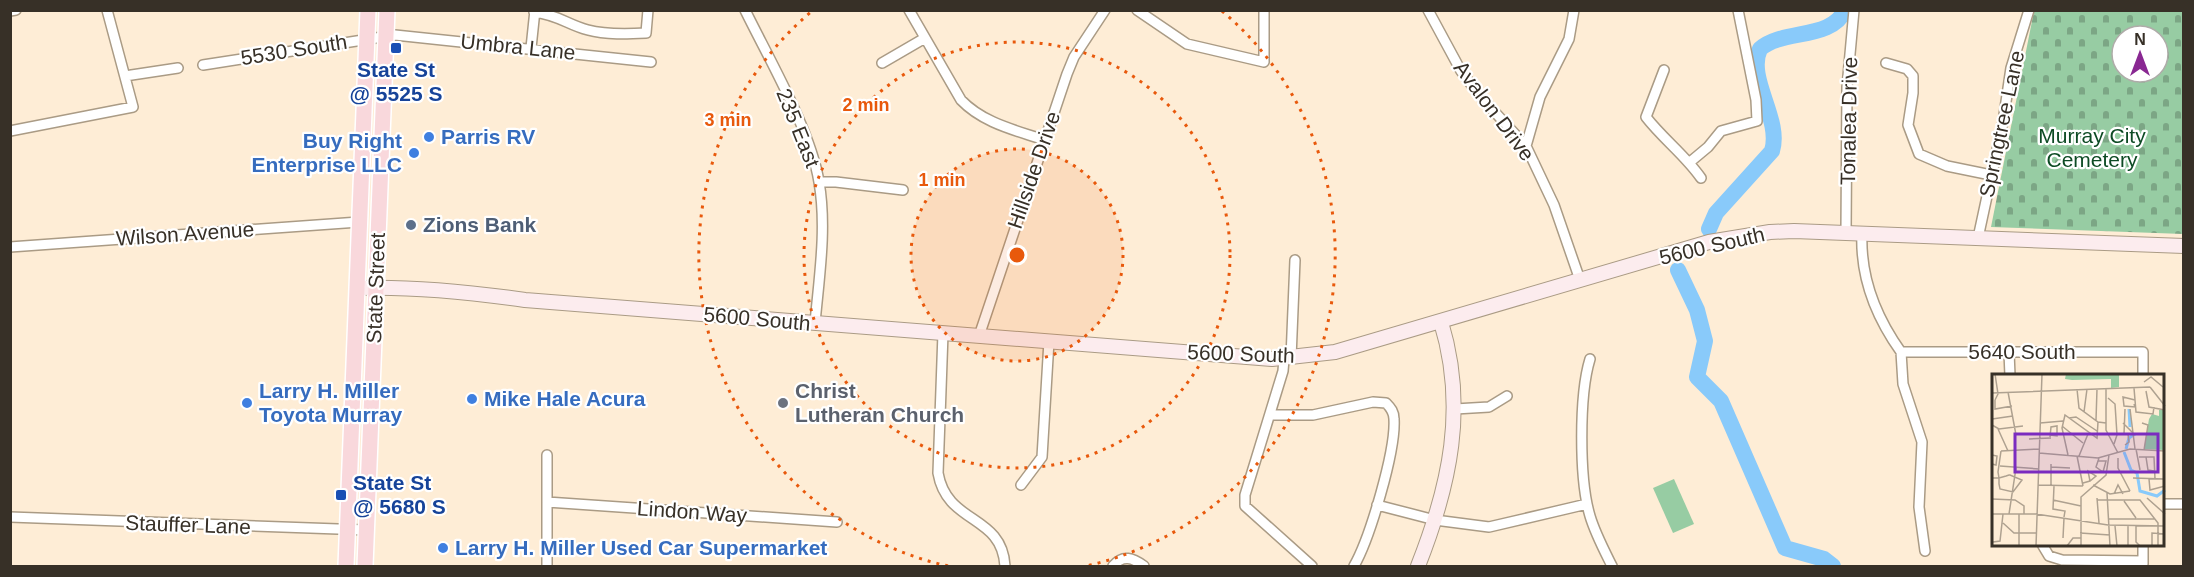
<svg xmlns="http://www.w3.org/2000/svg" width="2194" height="577" font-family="Helvetica,sans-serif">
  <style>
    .cemetery { fill: url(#cemetery-stones); fill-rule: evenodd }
    .pitch { fill: #97cca3 }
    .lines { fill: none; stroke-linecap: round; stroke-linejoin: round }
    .river { stroke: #89cafa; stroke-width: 16 }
    .street-casing { stroke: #aa9b85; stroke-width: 12 }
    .secondary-casing { stroke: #aa9b85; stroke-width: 16 }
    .primary-casing { stroke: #fff; stroke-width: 18 }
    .street { stroke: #fff; stroke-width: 9 }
    .secondary { stroke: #fcecee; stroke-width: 14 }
    .primary { stroke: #f9d8dc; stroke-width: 15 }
    .ring { fill: none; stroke: #e8590c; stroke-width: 3; stroke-dasharray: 3 6 }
    .transit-dot { fill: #1a4fb4; stroke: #fff; stroke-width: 2 }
    .shop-dot { fill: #3f7fe0; stroke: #fff; stroke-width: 2 }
    .service-dot { fill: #5c6f8a; stroke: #fff; stroke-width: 2 }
    .worship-dot { fill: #6b7280; stroke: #fff; stroke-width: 2 }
    .labels { text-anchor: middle; stroke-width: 4.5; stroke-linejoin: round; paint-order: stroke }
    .street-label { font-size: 21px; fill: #373027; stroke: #fff }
    .transit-label { font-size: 21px; font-weight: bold; fill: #164399; stroke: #fff }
    .park-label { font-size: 21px; fill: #0d4b24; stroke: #fff }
    .shop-label { font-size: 21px; font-weight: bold; fill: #366cbe; stroke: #fff; text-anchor: start }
    .service-label { font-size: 21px; font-weight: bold; fill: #4e5e75; stroke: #fff; text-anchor: start }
    .worship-label { font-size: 21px; font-weight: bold; fill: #5b616d; stroke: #fff; text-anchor: start }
    .inset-river { fill: none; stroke: #89cafa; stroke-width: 3 }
    .inset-road { fill: none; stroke: #aea190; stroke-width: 1.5 }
    .view { fill: #7b2cbf; fill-opacity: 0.15; stroke: #7b2cbf; stroke-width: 3 }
    .inset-edge { fill: none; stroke: #373027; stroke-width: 3 }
    .centre { fill: #e8590c; stroke: #fff; stroke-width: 3 }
    .ring-label { font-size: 18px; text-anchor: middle; font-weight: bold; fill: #e8590c; stroke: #fff; stroke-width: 4.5; stroke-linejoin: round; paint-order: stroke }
  </style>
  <defs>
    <pattern id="cemetery-stones" width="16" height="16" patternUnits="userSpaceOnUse" patternTransform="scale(1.5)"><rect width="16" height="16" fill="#97cca3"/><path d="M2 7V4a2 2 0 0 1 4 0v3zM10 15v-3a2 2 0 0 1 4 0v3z" fill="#7ca685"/></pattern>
  </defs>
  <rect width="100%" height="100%" fill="#feedd6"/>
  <path class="cemetery" d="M2034 11H2183V234L1991 227ZM2122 36H2158V72H2122Z"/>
  <path class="pitch" d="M1674 479 1694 524 1673 533 1653 488Z"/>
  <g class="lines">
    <path class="river" d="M1709 229 1716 213 1772 151C1782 119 1746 78 1760 49 1782 29 1832 40 1845 10
      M1678 270 1697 310 1705 341 1697 377 1721 401 1785 548 1824 559 1833 566"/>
    <g class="street-casing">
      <path id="street" d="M745 10C769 59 811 131 819 182 827 228 819 278 815 323
        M909 10 961 100C983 123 1015 130 1044 140
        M1137 10 1187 44 1264 62V10
        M1428 10 1461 71 1479 95 1526 146 1554 205 1580 280
        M10 11 16 10
        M534 12C559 15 568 25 588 30 606 35 628 34 646 33L648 10
        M531 48 535 10
        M882 63 925 38
        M1886 63 1907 69 1913 76V93L1908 125 1919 154 1947 166 1991 175
        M203 65 395 35 651 62
        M1664 70 1646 117C1663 139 1685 155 1701 178
        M125 76 178 68
        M10 131 133 107 107 10
        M1526 146 1540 97 1569 39 1574 10
        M1690 162 1708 147 1721 131 1757 121 1756 100 1738 10
        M819 182H836L903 190
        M1846 232 1847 87 1854 10
        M1862 233C1860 277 1876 317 1901 352
        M1978 238 2003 122 2011 68 2029 10
        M10 247 359 222
        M943 333 938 473C947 525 1002 514 1005 566
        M979 336 1067 74 1074 57 1105 10
        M1901 352H2143V376
        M1901 352 1903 384 1922 442 1919 507 1925 551
        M2009 352 2010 376
        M1291 358 1295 260
        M1284 359 1283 371 1245 495V506L1312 566
        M1590 359C1579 395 1579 479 1590 516 1595 533 1604 550 1612 566
        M1455 409 1489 407 1507 396
        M1271 415H1313L1373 402 1386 403C1391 408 1394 412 1394 419 1396 450 1370 538 1354 566
        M547 455V566
        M1021 485 1042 457 1049 341
        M547 502 837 522
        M2162 504H2184
        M1377 505 1435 520 1489 527 1587 504
        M10 517 366 530
        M2043 546 2049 556 2062 560 2143 561
        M2143 546V564
        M1113 566C1123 554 1133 558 1144 566"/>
    </g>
    <g class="secondary-casing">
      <path id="secondary" d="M357 288C413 286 469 292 525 300L1272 359 1335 352 1709 242 1770 232 1794 231 2184 246
        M1418 566C1450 485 1467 407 1441 322"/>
    </g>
    <g class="primary-casing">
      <path id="primary" d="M346 566 368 10
        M365 566 387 10"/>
    </g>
    <use href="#street" class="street"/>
    <use href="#secondary" class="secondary"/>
    <use href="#primary" class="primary"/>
  </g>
  <circle cx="1017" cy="255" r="106" fill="#e8590c" fill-opacity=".12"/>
  <g class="ring">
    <circle cx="1017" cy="255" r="106"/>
    <circle cx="1017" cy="255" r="213"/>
    <path d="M948 566A319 319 0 0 1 812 11M1222 11A319 319 0 0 1 1086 566"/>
  </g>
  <g class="transit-dot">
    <rect x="390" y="42" width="12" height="12" rx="3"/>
    <rect x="335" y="489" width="12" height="12" rx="3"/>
  </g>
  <g class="shop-dot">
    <circle cx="429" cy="137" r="6"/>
    <circle cx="414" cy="153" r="6"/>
    <circle cx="472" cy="399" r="6"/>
    <circle cx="247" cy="403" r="6"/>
    <circle cx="443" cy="548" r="6"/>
  </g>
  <circle class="service-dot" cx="411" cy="225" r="6"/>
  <circle class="worship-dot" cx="783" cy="403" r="6"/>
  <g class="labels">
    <g class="street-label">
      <text transform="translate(518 47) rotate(6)" y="7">Umbra Lane</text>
      <text transform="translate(294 50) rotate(-9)" y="7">5530 South</text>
      <text transform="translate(1494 111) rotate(53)" y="7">Avalon Drive</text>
      <text transform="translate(1849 121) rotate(-89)" y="7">Tonalea Drive</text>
      <text transform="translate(2002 124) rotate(-78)" y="7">Springtree Lane</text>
      <text transform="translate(798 128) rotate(68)" y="7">235 East</text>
      <text transform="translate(1034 170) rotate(-71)" y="7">Hillside Drive</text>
      <text transform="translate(185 234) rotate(-4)" y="7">Wilson Avenue</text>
      <text transform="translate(1712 246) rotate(-13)" y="7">5600 South</text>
      <text transform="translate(376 288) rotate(-88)" y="7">State Street</text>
      <text transform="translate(757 319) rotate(5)" y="7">5600 South</text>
      <text x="2022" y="359">5640 South</text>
      <text transform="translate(1241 354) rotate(2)" y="7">5600 South</text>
      <text transform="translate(692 512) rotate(4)" y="7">Lindon Way</text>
      <text transform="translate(188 525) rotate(2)" y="7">Stauffer Lane</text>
    </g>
    <g class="transit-label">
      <text x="396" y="77">State St<tspan x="396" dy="24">@ 5525 S</tspan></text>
      <text x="353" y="490" text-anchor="start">State St<tspan x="353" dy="24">@ 5680 S</tspan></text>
    </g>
    <g class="park-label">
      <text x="2092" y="143">Murray City<tspan x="2092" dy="24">Cemetery</tspan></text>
    </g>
    <g class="shop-label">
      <text x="441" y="144">Parris RV</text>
      <text x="402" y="148" text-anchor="end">Buy Right<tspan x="402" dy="24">Enterprise LLC</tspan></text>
      <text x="259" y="398">Larry H. Miller<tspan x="259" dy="24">Toyota Murray</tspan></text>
      <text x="484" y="406">Mike Hale Acura</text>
      <text x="455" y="555">Larry H. Miller Used Car Supermarket</text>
    </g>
    <g class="service-label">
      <text x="423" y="232">Zions Bank</text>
    </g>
    <g class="worship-label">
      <text x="795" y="398">Christ<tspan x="795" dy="24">Lutheran Church</tspan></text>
    </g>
  </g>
  <g transform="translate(1992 374)">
    <rect width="172" height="172" fill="#feedd6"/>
    <path d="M167 36H172V76L152 75 157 45 160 40 167 42Z" fill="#97cca3"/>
    <path d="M74 0H127V13L119 14V5L80 6 73 5Z" fill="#97cca3"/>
    <path class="inset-river" d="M137 35 138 53M134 75 137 64 143 60M132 78 139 96 145 99 148 117 165 122 173 116"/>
    <path class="inset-road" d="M152 8 159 3 171 13M158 13 173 32M142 14 144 38 161 40 162 33M85 15 87 34 106 48 114 49M114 15V56L126 79M154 17 157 33 173 36M16 18 24 61M0 19 158 13M116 24 123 30 125 61 122 70M3 26 6 20 3 0M3 26V35L20 32M142 30 143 33 132 32 131 23 143 26M138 35 143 75M92 38 95 15M77 44 84 43 105 57M0 45 21 42M104 46 105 15M48 49 71 47M131 49 141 59 136 60 137 68 133 71M150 49 156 51 152 76M0 51 7 55 31 52M70 52 91 69M6 55 16 77M132 60 133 35M58 63 59 53 65 52V62L58 61M37 65 59 64M144 75 148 96M9 77 47 75M47 79 106 84 138 75 173 77M0 81 5 82 4 91 0 90M76 81 70 54 73 41 105 64 106 48M85 82 91 112M87 82 96 60M147 83H162L163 105M154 83 156 96 162 97M126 84V94L138 117M106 87H114L111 98 104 93 107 84M59 90V111M8 92 47 95M59 93 78 94M0 104H7L14 102 17 101H18L30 106 21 118 8 115 7 110V104L6 98 9 77M141 104 173 105M157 105 158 116 173 112M91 109 98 107 104 102 96 97 98 107M46 111 91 112M101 111 118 120 138 117M62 112 61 135 73 137 72 143M115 119 118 172M122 120 126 111 131 120M105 124 107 149M155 124 173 140M0 125 23 126 32 132V140M61 126 89 132M105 126H148L166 149V172M132 127 144 144M0 140H44M17 140 24 94M27 140V172M44 140 116 151 173 152M117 145H163M11 149 22 159H45M123 152 125 172M144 152V168L148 172M88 159 118 161M71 164 72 144M1 168 8 167 11 140M44 172 50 0M75 172 81 164H89M89 172V123L114 101 117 81M136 172V152M160 172V159L173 160"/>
    <path class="view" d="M23 60H166V98H23Z"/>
    <rect width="172" height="172" class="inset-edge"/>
  </g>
  <circle cx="1017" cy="255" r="9" class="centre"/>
  <g class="ring-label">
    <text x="866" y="111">2 min</text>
    <text x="728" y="126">3 min</text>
    <text x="942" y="186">1 min</text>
  </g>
  <rect width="2194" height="577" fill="none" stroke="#373027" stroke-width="24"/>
  <g transform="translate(2140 54)"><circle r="28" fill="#ffffff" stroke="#afaca9" stroke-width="1.5"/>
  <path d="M0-4.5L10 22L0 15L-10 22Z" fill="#892892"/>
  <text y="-9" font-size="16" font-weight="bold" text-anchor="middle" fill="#373027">N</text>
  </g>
</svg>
